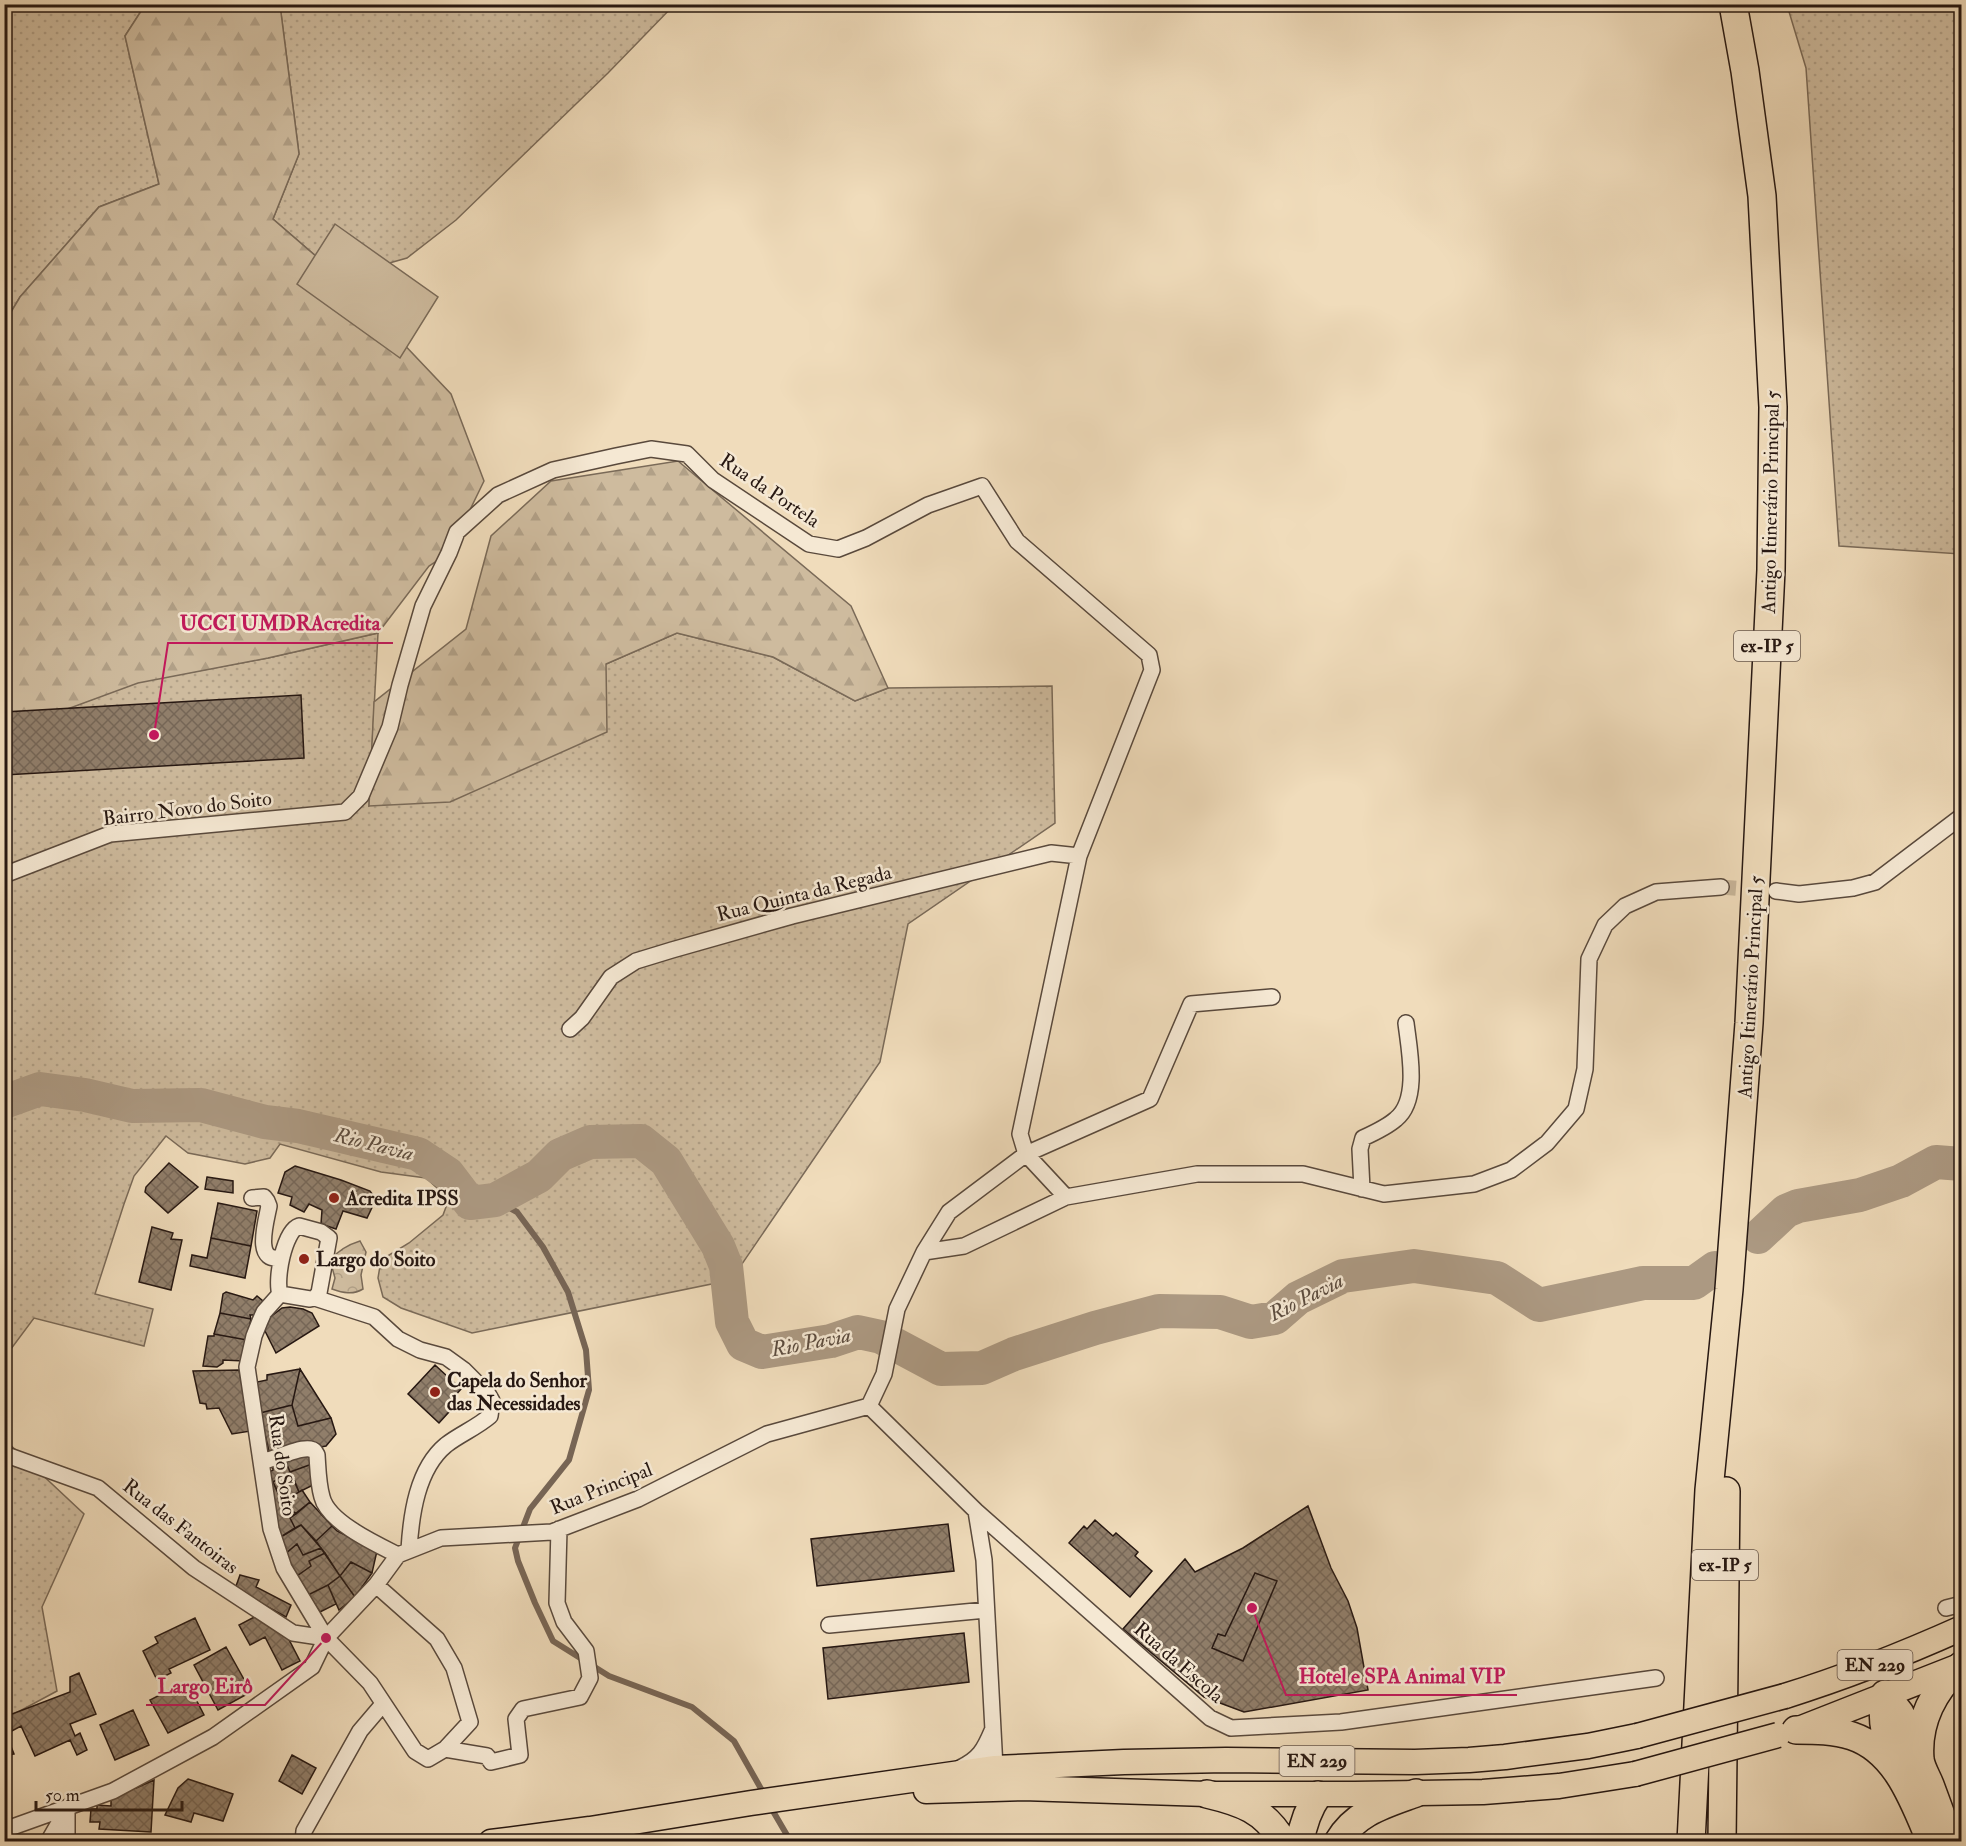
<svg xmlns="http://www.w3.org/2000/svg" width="1966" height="1846" font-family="'IM FELL Double Pica',serif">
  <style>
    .grass { fill: url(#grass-dots); stroke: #7a6a58; stroke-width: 1.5 }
    .forest { fill: url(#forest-firs); stroke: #7a6a58; stroke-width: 1.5 }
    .park { fill: url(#park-crowns); stroke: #7a6a58; stroke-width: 1.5 }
    .garden { fill: #cebb9e; stroke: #7a6a58; stroke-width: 1.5 }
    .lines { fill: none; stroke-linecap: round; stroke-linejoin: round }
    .stream { stroke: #776555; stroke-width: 6 }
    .river { stroke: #ac9982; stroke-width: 34 }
    .building { fill: url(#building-cross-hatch); stroke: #271812; stroke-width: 1.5 }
    .street-tunnel { stroke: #c8b599; stroke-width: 15; stroke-dasharray: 15 8; stroke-linecap: butt }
    .street-casing { stroke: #59493c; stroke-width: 18 }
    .primary-casing { stroke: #271812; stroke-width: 27 }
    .highway-casing { stroke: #271812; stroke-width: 30 }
    .street { stroke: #f5e8d3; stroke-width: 15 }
    .primary { stroke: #f0dcbb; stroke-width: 24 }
    .highway { stroke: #f0dcbb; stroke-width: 27 }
    .primary-bridge-casing { stroke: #271812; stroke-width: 27; stroke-linecap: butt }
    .primary-bridge { stroke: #f0dcbb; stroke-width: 24 }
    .poi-dot { fill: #8f2418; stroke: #f5e8d3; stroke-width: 2 }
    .labels { text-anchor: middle; stroke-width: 5; stroke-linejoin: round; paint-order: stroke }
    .shield { fill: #f5e8d3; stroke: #65564c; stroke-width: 1.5 }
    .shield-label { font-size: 18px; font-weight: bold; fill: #271812 }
    .street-label { font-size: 20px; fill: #271812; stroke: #f5e8d3 }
    .poi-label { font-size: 20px; font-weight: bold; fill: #271812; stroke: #f5e8d3; text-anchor: start }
    .water-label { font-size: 21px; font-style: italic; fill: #5c4c3f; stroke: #f5e8d3 }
    .leader { fill: none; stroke: #c2185b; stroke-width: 2 }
    .callout-dot { fill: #c2185b; stroke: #f5e8d3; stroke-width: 2 }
    .callout-label { font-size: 21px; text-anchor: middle; font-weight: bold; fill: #c2185b; stroke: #f5e8d3; stroke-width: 5; stroke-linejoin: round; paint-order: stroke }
  </style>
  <defs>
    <pattern id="grass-dots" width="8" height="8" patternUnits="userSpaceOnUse" patternTransform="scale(1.5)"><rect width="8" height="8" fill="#cebb9e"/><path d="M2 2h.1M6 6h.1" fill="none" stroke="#b1a087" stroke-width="1.8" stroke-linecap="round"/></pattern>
    <pattern id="forest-firs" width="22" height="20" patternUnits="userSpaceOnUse" patternTransform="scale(1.5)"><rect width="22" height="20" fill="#cebb9e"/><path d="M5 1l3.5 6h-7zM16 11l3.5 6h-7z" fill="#b1a087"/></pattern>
    <pattern id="park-crowns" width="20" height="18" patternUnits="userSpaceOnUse" patternTransform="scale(1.5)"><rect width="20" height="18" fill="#cebb9e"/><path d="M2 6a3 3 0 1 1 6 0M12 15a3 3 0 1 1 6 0" fill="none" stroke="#b1a087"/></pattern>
    <pattern id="building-cross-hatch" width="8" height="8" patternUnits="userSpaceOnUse" patternTransform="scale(1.5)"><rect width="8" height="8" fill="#907e6a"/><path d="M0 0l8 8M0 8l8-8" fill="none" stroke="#766656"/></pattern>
  </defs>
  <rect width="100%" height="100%" fill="#f0dcbb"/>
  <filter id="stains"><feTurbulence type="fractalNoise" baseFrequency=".00333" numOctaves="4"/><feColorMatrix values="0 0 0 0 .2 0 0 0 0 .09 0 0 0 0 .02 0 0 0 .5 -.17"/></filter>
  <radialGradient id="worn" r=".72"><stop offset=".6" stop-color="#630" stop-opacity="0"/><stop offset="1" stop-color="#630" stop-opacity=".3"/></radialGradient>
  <path class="grass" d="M5 5H145L125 36 159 184 99 207 20 297 5 322Z
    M280 5H674L608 73 456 220 407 258 340 277 273 219 299 154Z
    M1787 5H1961V554L1839 546 1806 68Z
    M378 633 369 806 606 664 677 633 773 657 855 701 888 688 1052 686 1055 823 908 924 880 1062 731 1280 472 1333 401 1308 383 1297 378 1278 381 1260 409 1243 443 1215 449 1199 426 1178 381 1172 280 1144 270 1158 245 1164 188 1153 166 1136 134 1176 124 1204 95 1294 153 1309 144 1346 34 1318 5 1357V732L138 682 268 658Z
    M4 1439 84 1514 42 1607 57 1691 5 1719Z"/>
  <path class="forest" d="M145 5H280L299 154 273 219 340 277 451 394 484 481 449 553 429 566 378 633 268 658 138 683 5 732V322L20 297 99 207 159 184 125 36Z
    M678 461 851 606 888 688 855 701 773 657 677 633 606 664 607 732 450 802 369 806 374 702 466 629 491 536 551 481Z"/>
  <path class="park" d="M360 1241 366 1252 361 1275 363 1289C353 1295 343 1293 332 1289L335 1278 330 1260C339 1250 347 1245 360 1241Z"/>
  <path class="garden" d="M335 224 438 297 400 358 297 284Z"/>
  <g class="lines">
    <path class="stream" d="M495 1200 517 1212 543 1247 568 1292 586 1350 589 1390 569 1460 530 1509 515 1548 518 1561 535 1603 553 1641 609 1676 692 1707 734 1741 764 1794
      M770 1806 791 1842"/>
    <path class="river" d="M4 1102 40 1089 85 1095 132 1106 201 1105 265 1122 298 1126 418 1154 448 1174 470 1203 495 1200 539 1176 560 1155 590 1142 641 1141 666 1161 718 1246 726 1266 732 1322 743 1344 762 1352 831 1341 858 1332 881 1337 941 1369 982 1368 1014 1354 1095 1328 1159 1311 1220 1312 1251 1322 1275 1318 1298 1298 1343 1276 1414 1266 1497 1278 1539 1305 1643 1283H1694L1715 1268
      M1758 1237 1786 1211 1798 1206 1860 1195 1901 1181 1936 1162 1962 1164"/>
  </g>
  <path class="building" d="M301 695 304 758 4 775V712Z
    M169 1163 198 1187 168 1213 145 1192 146 1187Z
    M295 1166 341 1180 370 1191 376 1199 367 1218 343 1211 336 1229 321 1224 322 1210 309 1204 304 1212 290 1205 292 1197 278 1193 285 1172Z
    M207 1177 233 1181V1193L205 1189Z
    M218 1203 257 1211 251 1246 211 1238Z
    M152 1227 173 1233 171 1239 182 1240 171 1290 139 1282Z
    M211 1238 251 1246 245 1278 190 1266 192 1255 207 1258Z
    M226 1292 253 1300 257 1296 263 1301 256 1315H250L251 1319 220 1313 223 1294Z
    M290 1307 303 1309 312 1313 319 1326 276 1353 264 1329 269 1318 282 1308Z
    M220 1313 251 1319 247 1340 214 1334Z
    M214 1334 247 1340 244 1361 223 1360V1363L217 1367 203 1366 208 1336H214Z
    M435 1365 461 1389 453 1398 458 1402 439 1423 408 1394Z
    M300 1369 292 1405 260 1413 257 1382 267 1380V1375Z
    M300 1369 331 1418 298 1426 292 1405Z
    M239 1370 251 1431 232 1434 219 1408 207 1409 206 1404 200 1403 193 1371Z
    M292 1405 298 1426 331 1418 336 1434 326 1446 270 1456 260 1413Z
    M307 1450 312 1464 290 1472 284 1457Z
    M284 1457 290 1472 273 1482 269 1472 273 1470 272 1462Z
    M312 1464 315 1484 299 1492 290 1472Z
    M290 1472 295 1482 277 1491 273 1482Z
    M273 1482 283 1502 296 1514 290 1518 295 1528 279 1538 268 1487Z
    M295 1482 299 1492 283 1502 277 1491Z
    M302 1490 310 1502 296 1514 283 1502Z
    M310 1502 332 1526 316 1541 301 1525 295 1528 290 1518Z
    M1308 1506 1331 1568 1348 1601 1357 1628 1368 1690 1244 1712 1204 1697 1123 1629 1185 1559 1195 1572 1243 1548Z
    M1095 1520 1113 1536 1116 1533 1138 1552 1135 1556 1152 1571 1130 1597 1069 1543 1084 1526 1087 1529Z
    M948 1524 954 1571 817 1586 811 1539Z
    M301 1525 321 1548 303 1555 297 1544 284 1555 279 1538Z
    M332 1526 337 1531 377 1551 372 1573 351 1562 340 1576 316 1541Z
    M297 1544 303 1555 321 1548 325 1553 309 1561 311 1566 297 1576 284 1555Z
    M325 1553 340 1576 328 1585 308 1595 297 1576 311 1566 309 1561Z
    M351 1562 372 1573 355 1597 340 1576Z
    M1255 1573 1277 1581 1243 1661 1212 1648 1218 1634 1225 1636Z
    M240 1575 259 1580 256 1587 291 1605 286 1617 235 1589Z
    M340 1576 355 1597 339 1610 328 1585Z
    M328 1585 336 1604 320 1612 308 1595Z
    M260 1614 284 1630 300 1661 282 1670 265 1637 250 1645 239 1625Z
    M195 1618 210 1650 169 1669 171 1673 157 1680 143 1651 158 1643 155 1637Z
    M964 1633 969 1682 828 1699 823 1648Z
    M226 1647 251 1692 218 1710 194 1665Z
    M79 1673 96 1714 70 1724 75 1736 80 1733 87 1750 77 1755 70 1740 35 1756 21 1726 6 1734 14 1754 4 1756V1717L70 1692V1677Z
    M177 1686 180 1691 189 1686 204 1715 168 1733 150 1700Z
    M133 1710 149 1745 115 1760 100 1725Z
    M292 1755 316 1768 302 1794 279 1781Z
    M188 1779 233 1794 223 1821 194 1813 191 1822 165 1815 178 1788Z
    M154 1780 151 1832 99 1829 100 1822H90L91 1809H97V1805L111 1806V1796L134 1785 136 1788Z"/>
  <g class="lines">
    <path class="street-tunnel" d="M1721 887 1760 890"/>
    <g class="street-casing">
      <path id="street" d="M4 875 110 834 345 812 361 796 390 727 400 685 423 606 449 553 457 532 498 495 553 470 616 456 651 449 687 454 713 480 809 544 838 549 866 538 928 505 982 486 1017 541 1149 655 1152 670 1079 856 1020 1134 1026 1154 1150 1099 1191 1004 1272 997
        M1776 891 1799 894 1853 888 1875 882 1962 816
        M570 1029 582 1018 611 977 636 961 672 950 792 916 1051 853 1079 856
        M1362 1189 1360 1149 1363 1138C1374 1133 1387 1127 1396 1119 1420 1100 1409 1049 1406 1023
        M1066 1197 1197 1174H1303L1384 1194 1474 1184 1511 1170 1547 1143 1576 1109 1585 1069 1589 959 1605 925 1625 906 1656 892 1721 887
        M252 1198 264 1197 267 1201 269 1206C266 1222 253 1265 282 1257
        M280 1294 264 1312 260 1321 254 1336 247 1367 271 1529 284 1568 326 1638 370 1683 415 1751 428 1759 445 1749 487 1756 491 1762 520 1755 516 1719 523 1709 580 1697 590 1678 586 1651 564 1622 557 1603 559 1529
        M280 1294 310 1299 315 1298 374 1317 398 1339 420 1350 446 1357 464 1370 488 1394 492 1401 490 1416C476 1428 460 1434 446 1445 417 1469 411 1515 409 1550
        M280 1294C275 1280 284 1231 299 1226L321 1232 329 1238 319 1293 315 1298
        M869 1406 976 1511 1210 1718 1231 1728 1341 1722 1656 1678
        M869 1406 884 1374 897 1309 924 1252 949 1212 1026 1154 1066 1197 964 1246 924 1252
        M4 1454 98 1488 194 1568 293 1633 326 1638
        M262 1462C274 1459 299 1447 310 1449 315 1450 315 1451 317 1455 318 1469 318 1483 322 1497 328 1522 376 1544 398 1555
        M976 1511 984 1560 995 1768 999 1776
        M376 1585 437 1639 454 1668 470 1722 445 1749
        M1946 1608 1962 1604
        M829 1625 986 1610
        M960 1768C979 1759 984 1750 992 1731
        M4 1830 113 1791 213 1737 312 1667 326 1638 376 1585 398 1555 441 1538 552 1532 638 1499 767 1434 869 1406
        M48 1842 67 1809
        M67 1842V1809
        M303 1842 304 1831 360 1731 383 1704"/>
    </g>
    <g class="primary-casing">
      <path id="primary" d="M1785 1696C1846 1677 1904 1654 1962 1628
        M1799 1729 1962 1665
        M926 1791 1023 1788 1207 1794H1355L1483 1792 1559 1786 1635 1774
        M491 1842 590 1829 751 1803 995 1768 1124 1762 1226 1760 1415 1762 1469 1760 1505 1757 1588 1746 1637 1736"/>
    </g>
    <g class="highway-casing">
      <path id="highway" d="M1885 1694C1880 1724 1886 1738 1898 1765
        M1885 1694 1900 1713 1919 1757
        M1796 1730C1815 1730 1834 1730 1852 1736 1897 1751 1914 1802 1931 1842
        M1207 1794C1241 1802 1265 1810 1283 1842
        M1300 1842C1303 1824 1308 1809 1318 1795
        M1338 1842C1355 1812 1386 1804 1416 1793
        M1691 1842 1709 1490 1729 1289 1749 1023 1771 570 1773 407 1762 196 1745 71 1733 4
        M1722 1842 1726 1491
        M1951 1842C1944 1823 1937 1804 1930 1785 1927 1777 1921 1768 1920 1759 1917 1722 1934 1688 1962 1665"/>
    </g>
    <use href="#street" class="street"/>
    <use href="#primary" class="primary"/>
    <use href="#highway" class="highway"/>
    <g class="primary-bridge-casing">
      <path id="primary-bridge" d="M1637 1736 1785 1696
        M1635 1774 1778 1735"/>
    </g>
    <use href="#primary-bridge" class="primary-bridge"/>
  </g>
  <g class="poi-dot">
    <circle cx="334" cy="1198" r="6"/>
    <circle cx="304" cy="1259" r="6"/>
    <circle cx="435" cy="1392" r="6"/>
  </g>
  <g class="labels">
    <g class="shield">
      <rect x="1734" y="631" width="66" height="30" rx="4.5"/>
      <rect x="1692" y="1550" width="66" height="30" rx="4.5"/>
      <rect x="1837.5" y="1650" width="75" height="30" rx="4.5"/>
      <rect x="1279.5" y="1746" width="75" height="30" rx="4.5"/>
    </g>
    <g class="shield-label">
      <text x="1767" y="652">ex-IP 5</text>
      <text x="1725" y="1571">ex-IP 5</text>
      <text x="1875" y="1671">EN 229</text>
      <text x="1317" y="1767">EN 229</text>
    </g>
    <g class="street-label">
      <text transform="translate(770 490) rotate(34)" y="7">Rua da Portela</text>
      <text transform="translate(1770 502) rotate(-89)" y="7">Antigo Itinerário Principal 5</text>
      <text transform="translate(187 808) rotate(-7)" y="7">Bairro Novo do Soito</text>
      <text transform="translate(804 893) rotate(-14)" y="7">Rua Quinta da Regada</text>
      <text transform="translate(1750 987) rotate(-87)" y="7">Antigo Itinerário Principal 5</text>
      <text transform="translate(283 1465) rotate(82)" y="7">Rua do Soito</text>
      <text transform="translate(601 1488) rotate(-22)" y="7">Rua Principal</text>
      <text transform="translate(181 1526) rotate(38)" y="7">Rua das Fantoiras</text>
      <text transform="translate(1179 1662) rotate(41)" y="7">Rua da Escola</text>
    </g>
    <g class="poi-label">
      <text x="346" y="1205">Acredita IPSS</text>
      <text x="316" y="1266">Largo do Soito</text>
      <text x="447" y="1387">Capela do Senhor<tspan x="447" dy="23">das Necessidades</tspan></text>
    </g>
    <g class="water-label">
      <text transform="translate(374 1144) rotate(14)" y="7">Rio Pavia</text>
      <text transform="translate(1306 1297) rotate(-27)" y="7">Rio Pavia</text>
      <text transform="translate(811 1342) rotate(-11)" y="7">Rio Pavia</text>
    </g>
  </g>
  <path class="leader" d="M154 735L168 643H393M1252 1608L1286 1695H1517M326 1638L265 1705H146"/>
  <g class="callout-dot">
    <circle cx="154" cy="735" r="6"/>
    <circle cx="1252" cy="1608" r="6"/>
    <circle cx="326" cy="1638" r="6"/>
  </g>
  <g class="callout-label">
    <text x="280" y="630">UCCI UMDRAcredita</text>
    <text x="1402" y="1683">Hotel e SPA Animal VIP</text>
    <text x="205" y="1693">Largo Eirô</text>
  </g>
  <rect width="1966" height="1846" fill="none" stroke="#f0dcbb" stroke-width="24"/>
  <rect x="6" y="6" width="1954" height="1834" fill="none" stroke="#271812" stroke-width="3"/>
  <rect x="12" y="12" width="1942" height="1822" fill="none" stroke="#271812" stroke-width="1.5"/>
  <path d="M36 1801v9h146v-9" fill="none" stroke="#271812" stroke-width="3"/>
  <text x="45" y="1801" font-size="18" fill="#271812" stroke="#f5e8d3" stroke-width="4.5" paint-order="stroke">50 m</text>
  <rect width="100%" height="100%" filter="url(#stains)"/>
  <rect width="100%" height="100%" fill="url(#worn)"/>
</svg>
